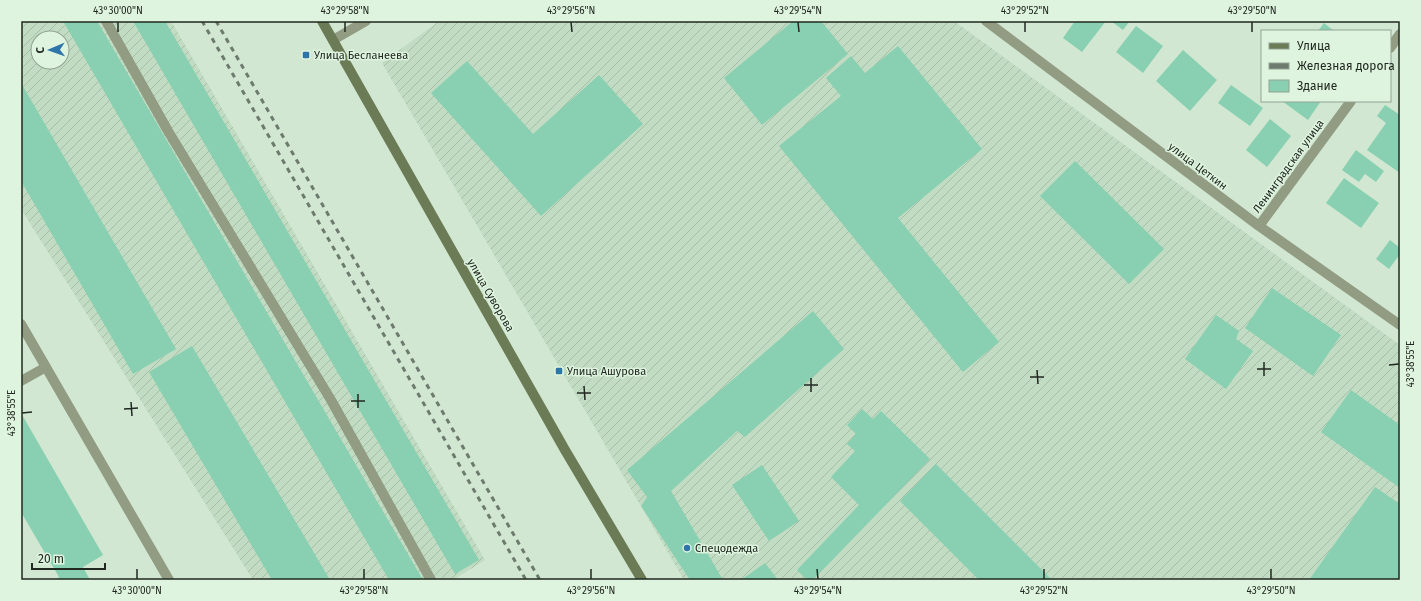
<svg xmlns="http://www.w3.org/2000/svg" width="1421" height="601" font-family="'Fira Sans',sans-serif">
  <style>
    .industrial { fill: url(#industrial-furrows); fill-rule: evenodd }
    .building { fill: #88d0b1 }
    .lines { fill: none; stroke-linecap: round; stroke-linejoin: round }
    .lane { stroke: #919c83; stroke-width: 10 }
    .street { stroke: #919c83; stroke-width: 10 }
    .secondary { stroke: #6b7b56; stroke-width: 10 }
    .rail { stroke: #6d7b6e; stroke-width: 3; stroke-dasharray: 5 5; stroke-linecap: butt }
    .ticks { fill: none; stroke: #202821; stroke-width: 1.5 }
    .poi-dot { fill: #2e76aa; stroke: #dff4df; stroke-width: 1.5 }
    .labels { text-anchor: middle; stroke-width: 3; stroke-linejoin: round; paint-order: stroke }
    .poi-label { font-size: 11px; fill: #202821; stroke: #dff4df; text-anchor: start }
    .street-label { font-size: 11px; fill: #202821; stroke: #dff4df }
    .neatline { fill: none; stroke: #202821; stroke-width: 1.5 }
    .ticks-label { font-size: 10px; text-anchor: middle; fill: #202821 }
  </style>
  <defs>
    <pattern id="industrial-furrows" width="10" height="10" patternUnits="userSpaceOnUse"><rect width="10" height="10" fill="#c1dcc2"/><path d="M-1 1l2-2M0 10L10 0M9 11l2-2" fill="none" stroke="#a6bda6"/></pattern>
  </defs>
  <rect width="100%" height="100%" fill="#d1e7d2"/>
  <path class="industrial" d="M21 21H171L485 560 453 580H253L21 209ZM38 38H62V62H38Z
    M439 21H954L1400 345V580H684L382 63Z"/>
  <path class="building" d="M63 21H97L423 580H389Z
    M133 21H165L479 560 455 574Z
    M793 21H821L848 54 762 125 724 78Z
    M1075 21H1106L1082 52 1063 38Z
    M1111 21H1130L1123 30Z
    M1324 23 1334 31H1318Z
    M1136 26 1163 46 1143 73 1116 52Z
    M898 46 982 149 898 218 999 342 963 372 779 146 841 96 826 78 851 56 865 73Z
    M1183 50 1217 80 1190 111 1156 81Z
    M467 61 533 134 599 75 643 124 541 216 431 93Z
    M21 83 176 349 133 374 21 181Z
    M1231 85 1263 108 1250 126 1218 103Z
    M1282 101H1321L1308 120Z
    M1385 105 1400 115V173L1367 150 1386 123 1377 116Z
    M1270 119 1291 136 1267 167 1246 150Z
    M1356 150 1384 171 1376 182 1365 174 1359 182 1342 170Z
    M1075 161 1164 249 1129 284 1040 196Z
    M1344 178 1379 203 1361 228 1326 203Z
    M1390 240 1400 248V254L1389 269 1376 259Z
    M1272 288 1341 335 1313 376 1245 328Z
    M813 311 844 349 745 437 737 431 671 491 723 580H690L641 506 647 497 627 470Z
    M1216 315 1239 331 1236 339 1253 351 1226 389 1185 359Z
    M192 346 330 580H272L149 372Z
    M1351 390 1400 425V488L1321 432Z
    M862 409 873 419 881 411 930 459 813 580H807L797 570 859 505 831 477 855 451 847 444 856 434 847 425Z
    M21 413 103 555 83 567 90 580H55L59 577 21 512Z
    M936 464 1052 580H979L900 501Z
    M762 465 799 521 769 541 732 485Z
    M1375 487 1400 504V580H1309Z
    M765 563 778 580H741Z"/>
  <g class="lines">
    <path class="lane" d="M106 21 168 131 331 400 431 580
      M21 324 169 580
      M21 381 46 367"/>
    <path class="street" d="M986 21 1259 226 1400 325
      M333 40 366 21
      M1390 48 1400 34
      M1259 226 1351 101"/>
    <path class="secondary" d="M322 21 565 450 642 580"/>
    <path class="rail" d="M202 21 526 580
      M216 21 540 580"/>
  </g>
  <path class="ticks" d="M118 22V32M345 22V32M571 22 572 32M798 22 799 32M1025 22V32M1252 22V32M1264 362V376M1389 365 1399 364M1257 369H1271M1037 370 1038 384M1030 377H1044M811 378V392M804 385H818M584 386 585 400M577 393H591M358 394V408M351 401H365M131 402 132 416M124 409 138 408M22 413 32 412M137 569V579M364 569V579M591 569V579M817 569 818 579M1044 569V579M1271 569V579"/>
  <g class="poi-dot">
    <rect x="302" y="51" width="8" height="8" rx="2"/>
    <rect x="555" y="367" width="8" height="8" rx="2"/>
    <circle cx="687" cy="548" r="4"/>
  </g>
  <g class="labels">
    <g class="poi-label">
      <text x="314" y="59">Улица Бесланеева</text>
      <text x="567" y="375">Улица Ашурова</text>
      <text x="695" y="552">Спецодежда</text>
    </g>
    <g class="street-label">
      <text transform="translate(1198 166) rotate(37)" y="4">улица Цеткин</text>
      <text transform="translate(1288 166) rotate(-54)" y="4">Ленинградская улица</text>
      <text transform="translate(491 295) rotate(60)" y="4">улица Суворова</text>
    </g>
  </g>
  <rect width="1421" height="601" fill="none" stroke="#dff4df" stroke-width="44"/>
  <rect x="1261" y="30" width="130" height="72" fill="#dff4df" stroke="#93a293"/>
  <rect x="1269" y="43" width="20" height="6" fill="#6b7b56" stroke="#93a293"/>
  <text x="1297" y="50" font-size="12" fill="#202821">Улица</text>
  <rect x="1269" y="63" width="20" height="6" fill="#6d7b6e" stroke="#93a293"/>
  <text x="1297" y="70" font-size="12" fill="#202821">Железная дорога</text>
  <rect x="1269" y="80" width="20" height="12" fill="#88d0b1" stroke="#93a293"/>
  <text x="1297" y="90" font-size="12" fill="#202821">Здание</text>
  <g transform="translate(50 50) rotate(268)"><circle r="19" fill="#dff4df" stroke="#93a293"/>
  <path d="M0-3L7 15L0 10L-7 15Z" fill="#2e76aa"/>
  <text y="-6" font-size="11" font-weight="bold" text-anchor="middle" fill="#202821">С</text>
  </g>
  <path d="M32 563v6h73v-6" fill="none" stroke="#202821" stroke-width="2"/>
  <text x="38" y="563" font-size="12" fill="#202821" stroke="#dff4df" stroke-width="3" paint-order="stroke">20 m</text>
  <rect x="22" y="22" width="1377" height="557" class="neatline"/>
  <g class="ticks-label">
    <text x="118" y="14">43°30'00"N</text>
    <text x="345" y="14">43°29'58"N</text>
    <text x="571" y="14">43°29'56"N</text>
    <text x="798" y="14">43°29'54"N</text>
    <text x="1025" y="14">43°29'52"N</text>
    <text x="1252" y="14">43°29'50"N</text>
    <text transform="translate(1410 364) rotate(-90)" y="4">43°38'55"E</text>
    <text transform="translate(11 413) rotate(-90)" y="4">43°38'55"E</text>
    <text x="137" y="594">43°30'00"N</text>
    <text x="364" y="594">43°29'58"N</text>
    <text x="591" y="594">43°29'56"N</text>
    <text x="818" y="594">43°29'54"N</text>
    <text x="1044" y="594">43°29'52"N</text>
    <text x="1271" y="594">43°29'50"N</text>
  </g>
</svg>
